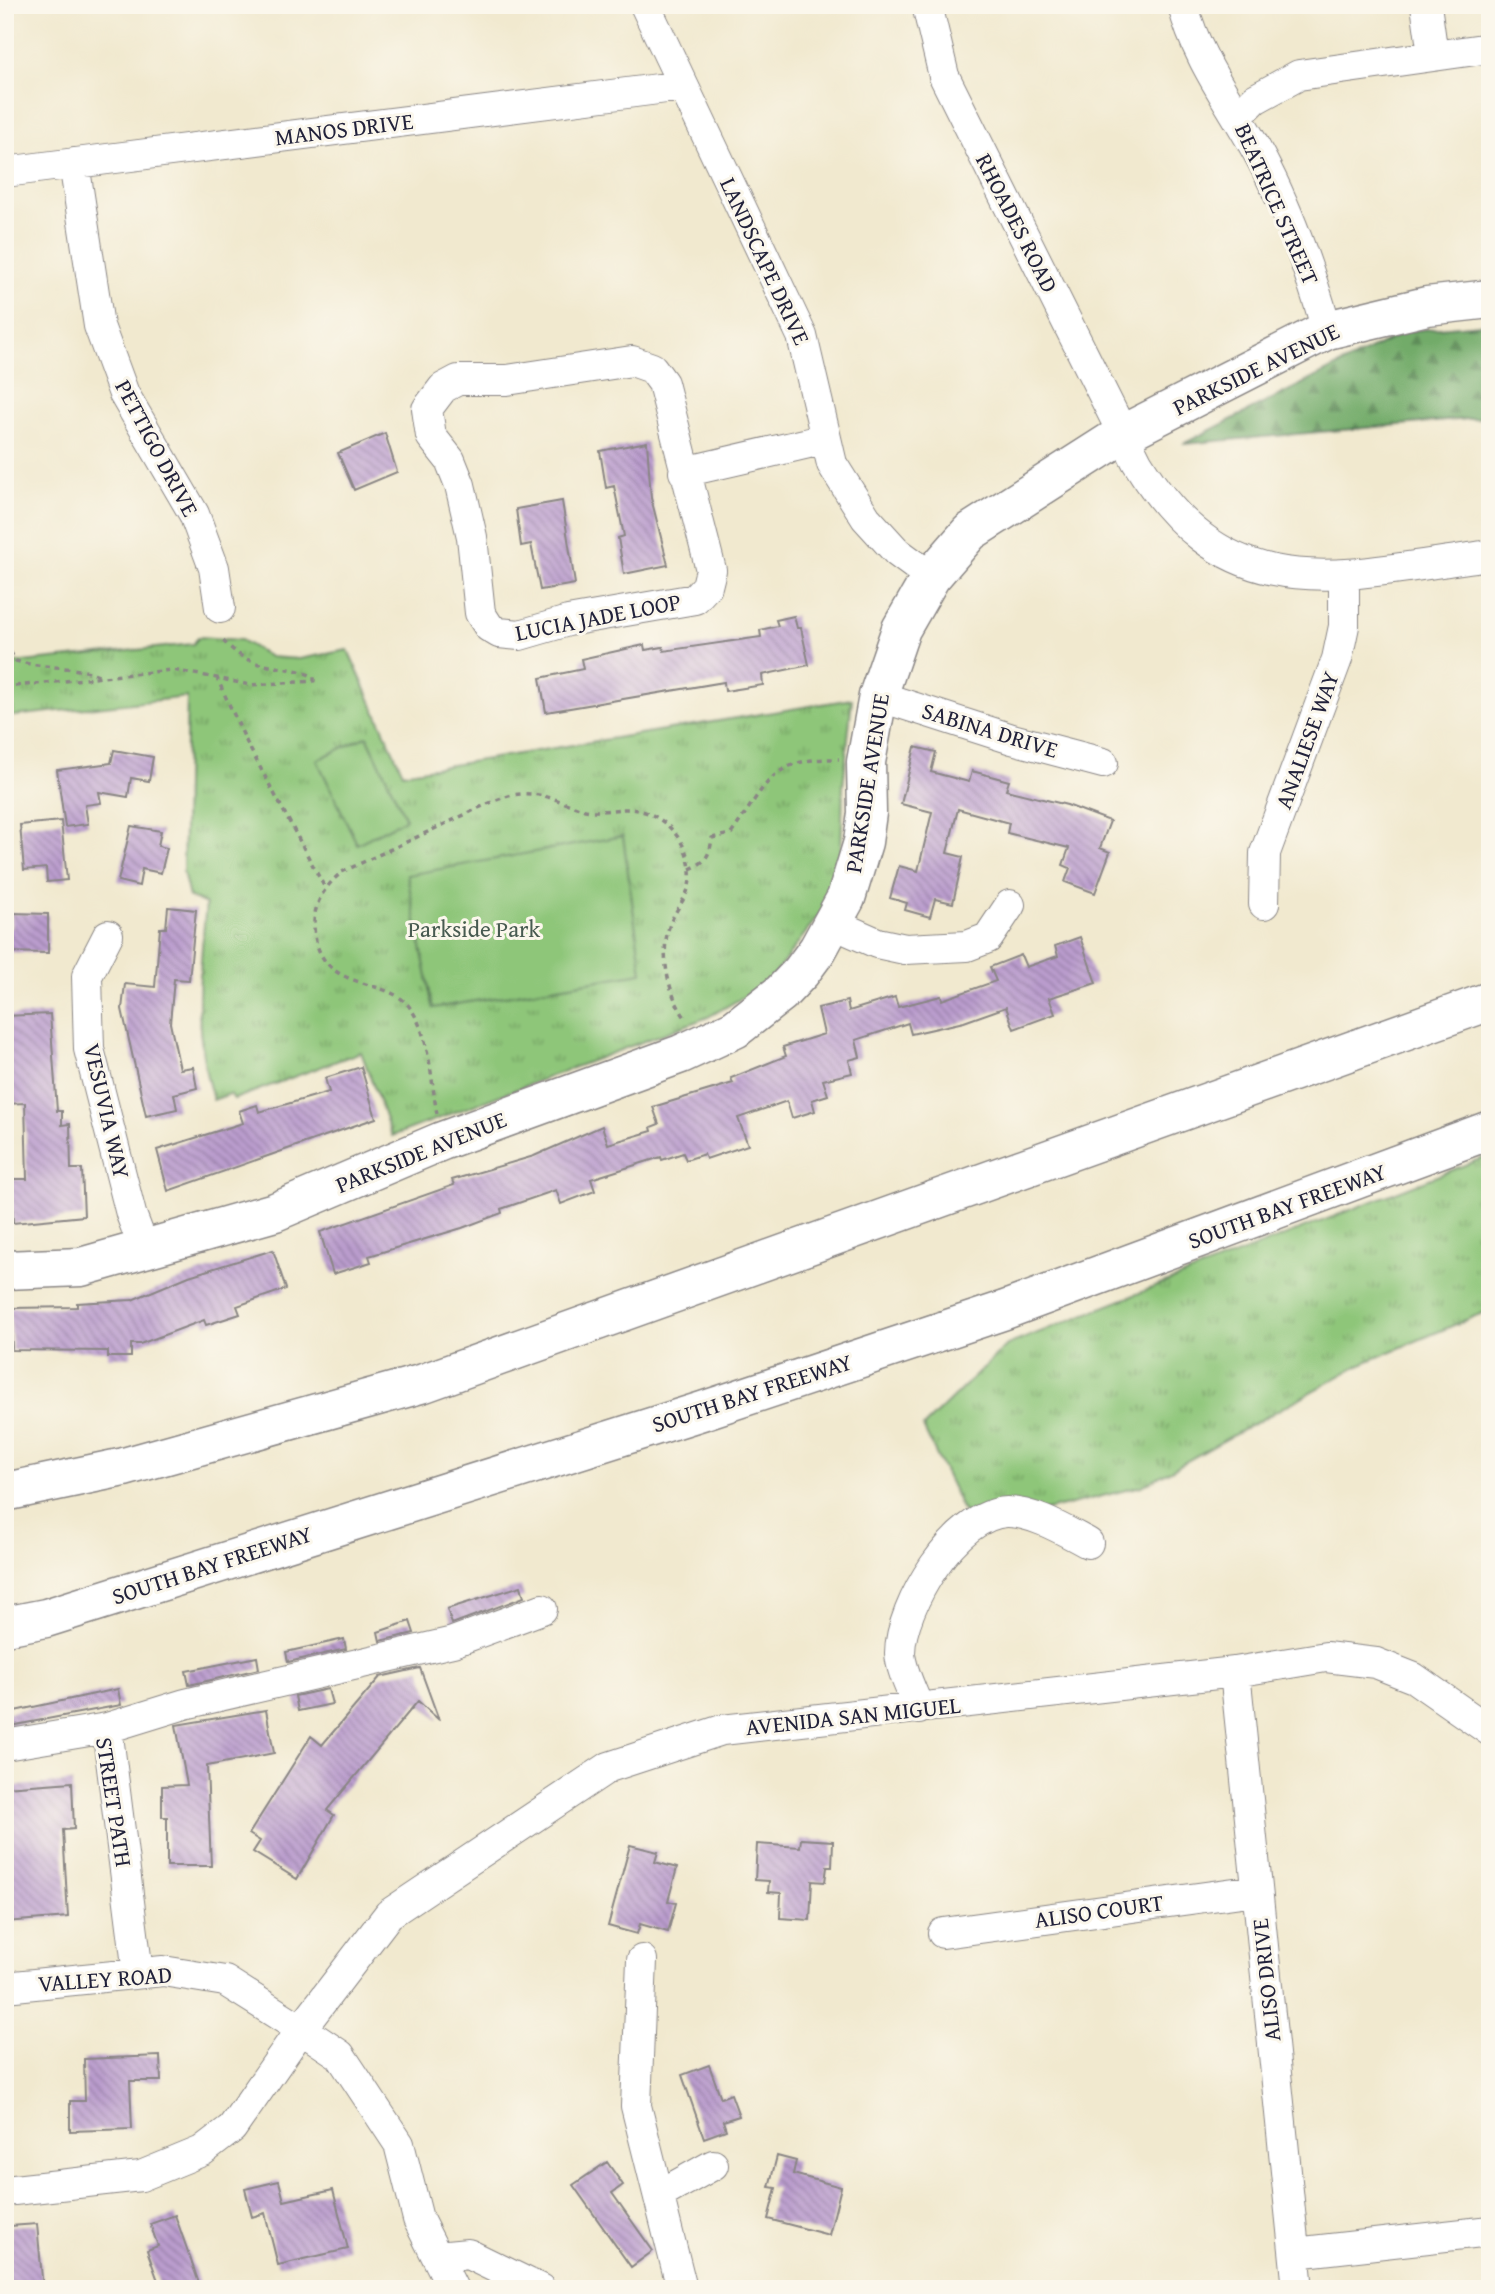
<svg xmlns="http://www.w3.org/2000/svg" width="1495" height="2294" font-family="'Gentium Book Plus',serif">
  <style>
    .grass { fill: url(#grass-tufts); stroke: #58745a; stroke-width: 2 }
    .forest { fill: url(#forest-firs); stroke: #4a6652; stroke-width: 2 }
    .pitch { fill: #8ec679; stroke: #58745a; stroke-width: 2 }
    .building { fill: url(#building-back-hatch) }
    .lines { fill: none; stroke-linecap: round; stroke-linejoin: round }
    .minor-casing { stroke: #8a8685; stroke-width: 32 }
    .major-casing { stroke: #8a8685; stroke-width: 41 }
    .highway-casing { stroke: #8a8685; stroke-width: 41 }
    .path { stroke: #8a8685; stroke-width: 3.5; stroke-dasharray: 5 5; stroke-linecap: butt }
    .minor { stroke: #fff; stroke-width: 30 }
    .major { stroke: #fff; stroke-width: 38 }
    .highway { stroke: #fff; stroke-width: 38 }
    .labels { text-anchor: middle; stroke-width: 6; stroke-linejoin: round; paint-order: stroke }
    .street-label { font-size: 23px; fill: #22223b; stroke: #fbf7ec }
    .park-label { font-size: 23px; fill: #485b51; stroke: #fbf7ec }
  </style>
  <defs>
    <pattern id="grass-tufts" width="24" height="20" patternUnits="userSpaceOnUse" patternTransform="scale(1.75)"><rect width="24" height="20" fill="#8ec679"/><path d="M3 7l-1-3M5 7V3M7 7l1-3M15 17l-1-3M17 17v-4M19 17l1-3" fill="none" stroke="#74a064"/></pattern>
    <pattern id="forest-firs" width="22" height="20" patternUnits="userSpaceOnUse" patternTransform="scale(1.75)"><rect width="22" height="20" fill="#72ab69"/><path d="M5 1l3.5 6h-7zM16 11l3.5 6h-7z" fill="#5d8b58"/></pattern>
    <pattern id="building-back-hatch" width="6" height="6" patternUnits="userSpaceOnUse" patternTransform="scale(1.75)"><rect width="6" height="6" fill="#ba9ccd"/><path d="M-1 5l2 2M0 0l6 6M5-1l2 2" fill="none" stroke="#977fa8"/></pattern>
  </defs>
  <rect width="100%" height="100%" fill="#fbf7ec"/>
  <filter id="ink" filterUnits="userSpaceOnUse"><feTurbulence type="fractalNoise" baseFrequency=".0143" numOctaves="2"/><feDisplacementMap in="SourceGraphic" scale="14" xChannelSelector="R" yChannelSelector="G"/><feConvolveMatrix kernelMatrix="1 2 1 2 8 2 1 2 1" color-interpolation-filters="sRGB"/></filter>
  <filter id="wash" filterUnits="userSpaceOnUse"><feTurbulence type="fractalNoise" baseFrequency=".00686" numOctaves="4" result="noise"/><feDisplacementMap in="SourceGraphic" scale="28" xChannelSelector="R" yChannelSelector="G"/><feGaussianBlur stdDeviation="1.57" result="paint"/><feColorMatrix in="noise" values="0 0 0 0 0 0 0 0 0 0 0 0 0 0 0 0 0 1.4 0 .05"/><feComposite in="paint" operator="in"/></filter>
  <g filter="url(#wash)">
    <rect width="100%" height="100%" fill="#f1e9cf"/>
    <path class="grass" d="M199 637 241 640 270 657 299 659 348 650 403 773 852 699 843 787 840 887 768 983 708 1017 392 1136 361 1052 234 1099 230 1094 213 1100C192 1031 199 975 206 904L189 897 183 872 187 697 5 717V664L193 644Z
      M1490 1155V1310L1361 1364 1142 1486 972 1529 923 1427 1007 1345Z"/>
    <path class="forest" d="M1490 323V417L1183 444 1407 331Z"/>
    <path class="pitch" d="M367 736 406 819 357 844 317 760Z
      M623 836 642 973 433 1008 407 875Z"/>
    <g id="blocks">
      <path class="building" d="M385 433 397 472 354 490 338 453Z
        M647 442 651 498 668 565 624 574 618 538 624 536 614 486 606 488 600 451Z
        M562 501 575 584 540 590 531 544 521 546 516 509Z
        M794 616 797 628H801L809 665 762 675 763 685 725 691 724 682 546 712 540 678 583 669 581 659 644 645 645 650 663 647 664 651 761 637 760 630 778 626 776 620Z
        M915 747 936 752 931 772 969 782 972 771 1009 781 1006 790 1067 805 1110 821 1100 848 1110 852 1095 893 1065 882 1070 868 1063 865 1069 848 1007 833 1009 823 958 809 947 853 963 857 953 903 935 899 930 917 905 910 907 903 890 898 899 866 918 871 932 812 901 804Z
        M114 750 153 757 149 781 131 778 128 797 99 792 101 803 85 805 88 824 65 827 57 770 111 763Z
        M61 821 67 880 47 882 46 868 24 870 20 825Z
        M131 826 161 831 158 846 167 848 161 873 142 869 139 886 118 881Z
        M168 907 196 910 189 980 174 979 170 1023 180 1069 193 1067 197 1088 174 1094 177 1109 146 1116 122 1009 125 984 155 987 160 928H166Z
        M11 913 48 914V953L5 952V928H11Z
        M1080 937 1096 983 1049 998 1055 1014 1014 1029 1006 1007 964 1022 911 1034 908 1023 856 1040 860 1057 849 1060 852 1073 823 1080 828 1095 812 1100 815 1111 792 1118 787 1101 738 1118 748 1145 706 1159 704 1154 686 1160 683 1153 662 1160 661 1157 591 1179 595 1191 561 1204 556 1190 501 1209 502 1213 462 1228 369 1256 371 1262 333 1274 320 1232 454 1185 452 1180 534 1156 602 1126 608 1144 652 1131 651 1127 659 1124 653 1107 733 1083 731 1078 786 1056 783 1047 824 1034 818 1008 847 1001 849 1011 895 997 898 1007 941 996 942 1000 996 981 990 967 1021 955 1026 967 1058 956 1055 946Z
        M50 1014 57 1111H62V1125L70 1124 71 1169H82L84 1216 13 1223 11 1179H27L25 1103 5 1104V1016Z
        M361 1067 376 1118 168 1191 157 1150 243 1123 239 1111 257 1105 259 1112 329 1092 325 1078Z
        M273 1250 286 1289 237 1306 240 1314 206 1325 204 1320 140 1344H131V1357H108V1351L12 1350 10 1308 77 1307V1303L132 1300 189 1276Z
        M521 1586 524 1597 452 1624 447 1609Z
        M410 1621 414 1633 380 1641 378 1632Z
        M344 1639 346 1649 288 1662 286 1652Z
        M257 1657 259 1669 189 1685 186 1671Z
        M420 1668 439 1720 418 1701 327 1810 334 1815 297 1879 253 1852 260 1841 249 1834 311 1736 322 1745 380 1677Z
        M118 1689 121 1705 5 1727V1713Z
        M328 1689 332 1704 298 1711 295 1696Z
        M266 1710 274 1753 207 1766 211 1866H167V1817H162V1786L187 1785 176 1725Z
        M72 1782 74 1829 63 1830 68 1917 5 1922V1787Z
        M801 1839 833 1841 832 1867H827L825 1882 812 1881 810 1920 780 1918 781 1893 768 1892 769 1881 755 1880 757 1844 800 1847Z
        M630 1845 658 1852 655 1862 677 1868 668 1901 676 1903 668 1932 640 1924 637 1934 608 1926Z
        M160 2056 161 2081H130L132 2129 70 2131V2101H85L84 2059Z
        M709 2065 721 2098 731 2094 739 2116 723 2121 726 2130 704 2138 682 2075Z
        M777 2156 796 2161 793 2174 841 2187 829 2235 768 2219 776 2188 769 2187Z
        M607 2162 623 2185 612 2193 653 2251 631 2267 573 2185Z
        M279 2181 284 2201 333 2190 348 2249 278 2265 265 2213 252 2217 245 2189Z
        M175 2215 201 2289H161L147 2250 158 2246 150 2224Z
        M37 2224 43 2289H5V2249H11L10 2226Z"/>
    </g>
  </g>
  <g filter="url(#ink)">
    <use href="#blocks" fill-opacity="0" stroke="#8a8685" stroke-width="2"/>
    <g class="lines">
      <g class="minor-casing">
        <path id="minor" d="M645 5 802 336 832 464 866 518 897 552 931 577
          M927 5 944 76 1137 462C1230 614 1340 575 1490 555
          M1183 5C1197 63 1240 115 1266 168 1292 219 1311 275 1327 330
          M1426 5 1433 55
          M1238 116 1255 99 1299 75 1490 48
          M74 163 99 326 124 394 194 514 214 568 220 608
          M5 172 682 86
          M632 361 652 368 663 383 711 570 707 586 695 599 568 621 520 635 499 633 489 627 480 613 472 537 460 485 450 460 431 436 427 409 443 388 458 380H507Z
          M684 472 826 439
          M878 696 1012 739 1103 763
          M1264 904 1265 853 1337 659 1344 626V575
          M834 924 877 943 905 949 967 946 988 938 1010 905
          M108 935 87 976 89 1049 131 1214 144 1248
          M1235 1672 1298 2289
          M919 1709C913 1693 901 1671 900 1653 900 1607 956 1513 1007 1512 1034 1512 1065 1531 1088 1543
          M107 1728 138 1973
          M5 1745 107 1728 185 1704 453 1642 542 1609
          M943 1933 1256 1890
          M642 1960 636 2106 682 2289
          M5 1987 163 1971 225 1981 301 2029 340 2055 399 2144 418 2219 453 2289
          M5 2191 141 2176 202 2151 232 2128 301 2029 389 1914 609 1767 722 1730 1235 1672 1326 1657 1376 1663 1414 1678 1490 1731
          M659 2195 713 2165
          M1295 2253 1490 2231
          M437 2257 468 2254 540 2289"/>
      </g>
      <g class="major-casing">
        <path id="major" d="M5 1270 81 1267 275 1212 442 1141 681 1054 735 1029 781 993 801 972 818 949 846 898 863 842 867 813 866 762 878 696 901 629 931 577 970 532 1123 434 1327 330 1427 306 1490 299"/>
      </g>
      <g class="highway-casing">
        <path id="highway" d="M5 1492 124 1467 424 1383 1490 1001
          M5 1626 46 1618 702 1411 1005 1310 1490 1130"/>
      </g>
      <path class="path" d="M223 641C230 647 237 654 245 658 266 670 292 665 314 677V681L250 685 217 678 247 743 325 888
        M5 643 16 661C45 669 77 665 103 677
        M5 687 172 670 217 678
        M690 869C706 862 710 855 712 838L731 834C767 784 771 757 839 759
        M437 1114C431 1081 430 1032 408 1005 383 975 318 994 314 927 313 904 325 886 342 872 378 855 413 839 449 822 470 813 491 800 513 795 540 790 560 802 585 810 599 813 613 809 627 809 660 809 688 839 690 870 692 896 678 903 670 924 659 953 668 996 687 1020"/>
      <use href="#minor" class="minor"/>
      <use href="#major" class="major"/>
      <use href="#highway" class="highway"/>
    </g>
  </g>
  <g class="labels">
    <g class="street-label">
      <text transform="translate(344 129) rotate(-7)" y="8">MANOS DRIVE</text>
      <text transform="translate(1277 204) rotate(66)" y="8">BEATRICE STREET</text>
      <text transform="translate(1017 223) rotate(63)" y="8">RHOADES ROAD</text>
      <text transform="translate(765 261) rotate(65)" y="8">LANDSCAPE DRIVE</text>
      <text transform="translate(1256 369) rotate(-26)" y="8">PARKSIDE AVENUE</text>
      <text transform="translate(157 448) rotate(62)" y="8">PETTIGO DRIVE</text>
      <text transform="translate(598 617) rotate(-11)" y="8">LUCIA JADE LOOP</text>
      <text transform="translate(990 730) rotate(17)" y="8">SABINA DRIVE</text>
      <text transform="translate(1307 740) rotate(-70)" y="8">ANALIESE WAY</text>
      <text transform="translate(867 783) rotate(-81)" y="8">PARKSIDE AVENUE</text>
      <text transform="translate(107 1111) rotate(77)" y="8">VESUVIA WAY</text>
      <text transform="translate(421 1152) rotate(-22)" y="8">PARKSIDE AVENUE</text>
      <text transform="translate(1287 1206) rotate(-20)" y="8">SOUTH BAY FREEWAY</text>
      <text transform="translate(752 1393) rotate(-18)" y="8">SOUTH BAY FREEWAY</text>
      <text transform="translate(212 1565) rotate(-18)" y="8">SOUTH BAY FREEWAY</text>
      <text transform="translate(853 1716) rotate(-6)" y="8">AVENIDA SAN MIGUEL</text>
      <text transform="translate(114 1802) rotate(81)" y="8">STREET PATH</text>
      <text transform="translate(1099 1911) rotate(-8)" y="8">ALISO COURT</text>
      <text transform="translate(105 1979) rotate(-4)" y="8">VALLEY ROAD</text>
      <text transform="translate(1266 1980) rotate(-96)" y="8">ALISO DRIVE</text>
    </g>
    <g class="park-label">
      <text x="474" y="937">Parkside Park</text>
    </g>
  </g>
  <rect width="1495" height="2294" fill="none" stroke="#fbf7ec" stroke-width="28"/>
</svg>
